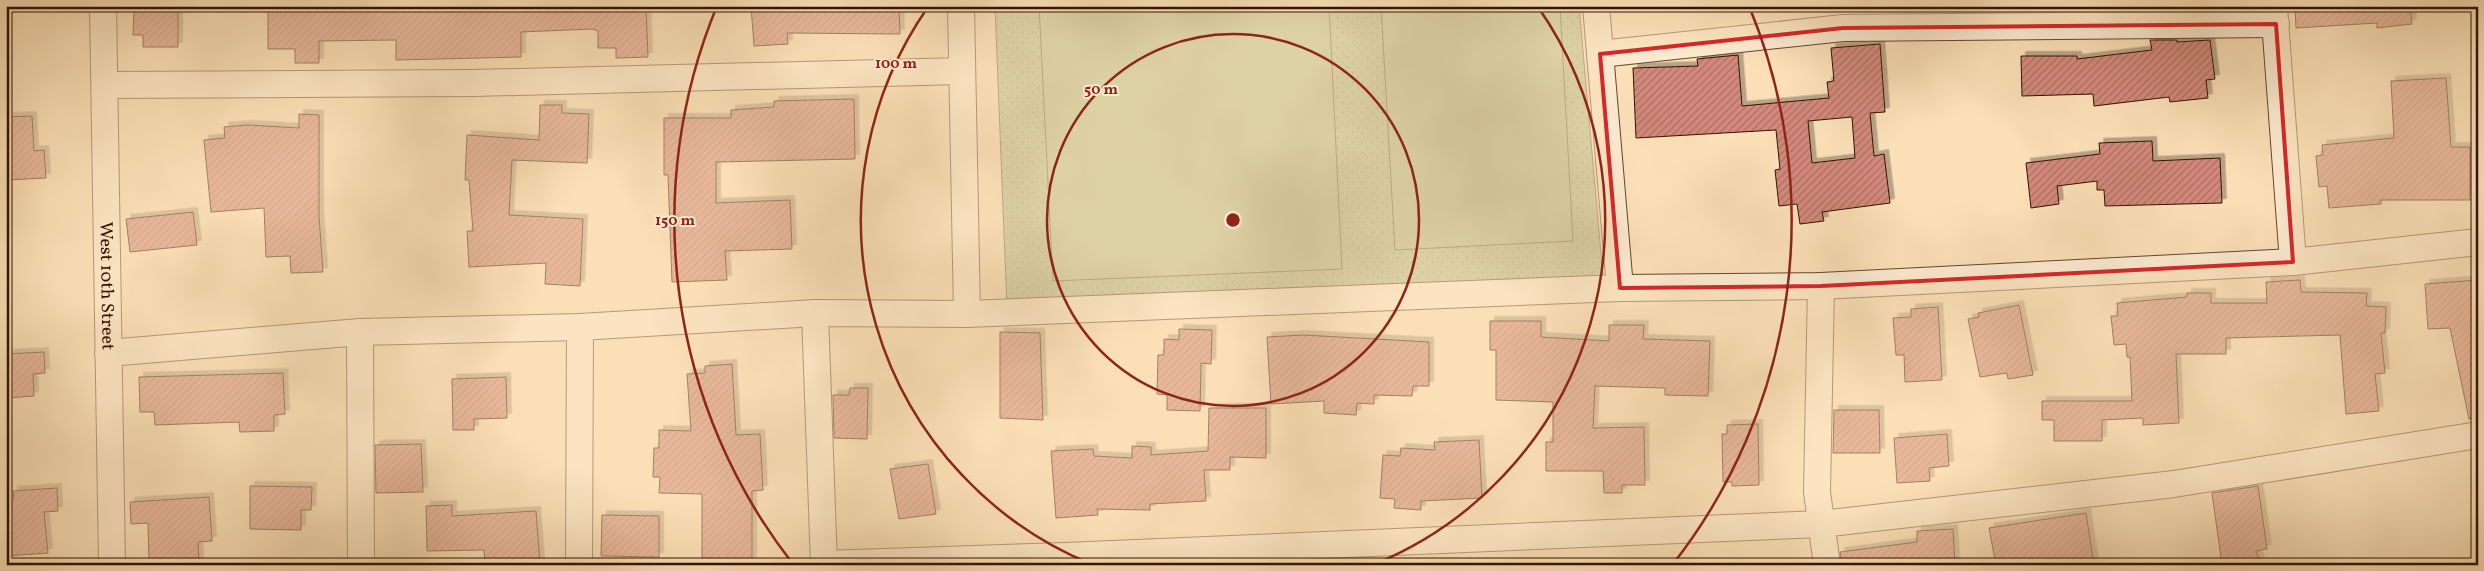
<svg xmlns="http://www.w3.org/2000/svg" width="2484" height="571" font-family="Vollkorn,serif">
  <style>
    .park { fill: url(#park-dots); stroke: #756b4a }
    .pitch { fill: #b9c392; stroke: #756b4a }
    .building { fill: url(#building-hatch); stroke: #311301; fill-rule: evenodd; filter: url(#shadow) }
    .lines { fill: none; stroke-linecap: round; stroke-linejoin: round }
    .street-casing { stroke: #64462e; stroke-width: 28 }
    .street { stroke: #fcead0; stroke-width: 26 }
    .marked { fill: none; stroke: #d62828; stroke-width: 4; stroke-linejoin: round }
    .ring { fill: none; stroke: #8f2418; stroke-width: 2.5 }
    .labels { text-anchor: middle; stroke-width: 4; stroke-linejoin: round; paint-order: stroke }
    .street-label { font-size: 18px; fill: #311301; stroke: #fcead0 }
    .centre { fill: #8f2418; stroke: #fcead0; stroke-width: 2.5 }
    .ring-label { font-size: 15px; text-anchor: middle; font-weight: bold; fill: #8f2418; stroke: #fcead0; stroke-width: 4; stroke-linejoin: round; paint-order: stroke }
  </style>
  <defs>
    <pattern id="park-dots" width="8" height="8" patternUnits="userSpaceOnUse" patternTransform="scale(1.25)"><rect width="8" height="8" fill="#b9c392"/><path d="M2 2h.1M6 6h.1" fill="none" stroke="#a0a77c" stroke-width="1.8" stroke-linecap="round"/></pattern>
    <pattern id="building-hatch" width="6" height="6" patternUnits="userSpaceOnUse" patternTransform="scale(1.25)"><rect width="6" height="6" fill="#d3897b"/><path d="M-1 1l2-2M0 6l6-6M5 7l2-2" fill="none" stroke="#ac6f62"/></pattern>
    <filter id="shadow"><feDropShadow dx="4.5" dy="-4.5" stdDeviation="0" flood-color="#0004"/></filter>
  </defs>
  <rect width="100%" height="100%" fill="#fbdfb6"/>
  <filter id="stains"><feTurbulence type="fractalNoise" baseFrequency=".004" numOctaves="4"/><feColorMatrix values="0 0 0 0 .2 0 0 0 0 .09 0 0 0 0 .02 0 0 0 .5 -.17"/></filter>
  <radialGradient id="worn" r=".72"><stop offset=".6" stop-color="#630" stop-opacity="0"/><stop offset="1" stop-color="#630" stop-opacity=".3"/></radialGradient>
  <path class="park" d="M995 6H1579L1603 277 1007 308Z"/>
  <path class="pitch" d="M1039 6H1329L1342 269 1053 281Z
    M1381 6H1560L1573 241 1395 250Z"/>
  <path class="building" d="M139 6H178V47H143V35H133L134 9H139Z
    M268 6H646L648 57 616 58V48H598V31L592 29 521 32V57L396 60V40L319 41V63H295V49H268Z
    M751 6H899L900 34 787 33 788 44 754 46Z
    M2295 6H2410L2412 24 2377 28V23L2296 28Z
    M2150 40H2177V42L2210 40 2215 79 2206 80 2208 98 2170 102 2169 97 2094 106 2093 94 2022 96 2021 56H2077V59L2152 50Z
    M1880 44 1885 112 1870 113 1874 156 1884 154 1890 203 1822 212 1824 221 1800 224 1797 204 1779 206 1775 170 1780 169 1776 130 1636 138 1633 68 1698 66 1697 59 1738 55 1742 106 1829 98 1827 82 1834 81 1831 48ZM1852 117 1855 158 1812 163 1808 121Z
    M2446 78 2451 147H2470V200H2381V204L2329 208 2327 186 2319 187 2316 156 2323 155 2322 145 2394 138 2391 81Z
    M854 99 855 159 716 162V203L790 200 792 249 725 251 727 280 672 282 668 175H664V118H731V110L774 107V101Z
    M540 105H562V113L589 114 587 163 512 160 509 215 583 219 580 286 545 284 546 263 469 267 467 231H473L469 180H465L467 135 539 140Z
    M299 114 319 115V216L323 272 291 273 290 256 266 257 264 208 211 212 204 140 225 138 224 127 248 125 299 128Z
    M32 116 34 151 44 150 46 178 6 180V117Z
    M2152 141 2153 161 2220 158 2222 203 2105 206 2104 190H2097V181L2057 186 2059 204 2031 208 2026 163 2100 154 2099 143Z
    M193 212 197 245 130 252 126 219Z
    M2300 280 2301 292 2367 293 2366 306 2386 307 2385 333H2381L2385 373 2375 374 2379 411 2346 414 2340 335 2226 338V354H2176L2179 423 2143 425V418L2102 420V441H2054V420H2042V401H2132L2130 357H2127L2126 344 2114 345 2111 316H2118L2117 303 2187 297V293H2211V303H2267L2266 282Z
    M2478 280V418L2469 419 2450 328 2428 329 2425 284Z
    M2019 305 2033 375 2008 379 2007 373 1980 377 1968 319 1979 317 1978 313Z
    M1938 307 1942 380 1905 382 1904 355H1896L1893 318 1911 317V309Z
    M1490 321H1541V337L1609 341V325H1644L1643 339 1710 341 1708 396 1665 395V388L1595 386 1593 428 1644 427 1645 485H1622V493H1604L1603 471H1546V442H1553V402L1496 400V350H1490Z
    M1179 329 1212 330 1211 364 1201 363 1200 411 1167 410V395L1157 394 1158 355H1164V339L1179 340Z
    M1000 332 1040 333 1043 420 1000 418Z
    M1303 335 1429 342V386H1413L1412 396 1374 395V404L1357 403 1356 415 1324 413V401L1271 404 1267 337Z
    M44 352 45 373 33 374 34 396 7 398 6 354Z
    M732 364 736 435 760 434 763 490 752 491V562H702V494L659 493 660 477H653L654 448H659V430L691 431 687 374 705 373V366Z
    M283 373 285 414 274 415V431L240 432 239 422 155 425 154 412H140L139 377Z
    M506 377 507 418 474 419V430H453L452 379Z
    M850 388H868L867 439 834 438 833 395H849Z
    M1209 408H1266V458L1230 457V470H1204L1206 501 1150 504V510L1097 509 1098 515 1056 518 1051 451 1093 449 1094 456 1132 458V446L1151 447V455L1208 451Z
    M1834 410H1879L1880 453H1833Z
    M1758 424 1759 485 1732 486V482H1723L1722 434H1727V425Z
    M1947 434 1949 466 1929 468 1930 481 1897 483 1894 438Z
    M1479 440 1482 498 1421 501V510L1394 508 1395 499 1380 498 1383 455 1400 456 1401 448 1435 450 1434 442Z
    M421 444 423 492 376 493 375 445Z
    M928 464 936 514 899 519 890 469Z
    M250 486 312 487 311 510H301V530L250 529Z
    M2258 486 2267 549 2256 551 2261 565H2222L2212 493Z
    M57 488 58 511 44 512 48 553 6 556V500L14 499 13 491Z
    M209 497 212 541 198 542 199 565H149L148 523 131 524 130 502Z
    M452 505V516L536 511 540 563 485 565 484 550 427 551 426 506Z
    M2086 513 2094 565H1996L1989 528Z
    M602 515 659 516V557L601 556Z
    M1953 529 1955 565H1842L1840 552 1917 542V531Z"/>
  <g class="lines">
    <g class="street-casing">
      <g id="street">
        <path id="s1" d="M103 6 112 565"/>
        <path d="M961 6 967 314"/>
        <path d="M1596 6 1620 288"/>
        <path d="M2274 8 2293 262"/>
        <path d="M1600 54 1843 28 2276 24"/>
        <path d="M105 85 473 83 962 71"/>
        <path d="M1821 286 1817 492 1827 565"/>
        <path d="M815 313 824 565"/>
        <path d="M360 332 361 565"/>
        <path d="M108 353 360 332 580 327 815 313 967 314 1620 288 1821 286 2293 262 2478 242"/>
        <path d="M824 564 1065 556 1821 524 2174 484 2478 435"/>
        <path d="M579 565 580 327"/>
      </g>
    </g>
    <use href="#street" class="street"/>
  </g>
  <path d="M0 0H2484V571H0ZM2276 24 2293 262 1821 286 1620 288 1600 54 1843 28Z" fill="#fbdfb6" fill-opacity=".55" fill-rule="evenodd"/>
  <path class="marked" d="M2276 24 2293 262 1821 286 1620 288 1600 54 1843 28Z"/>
  <g class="ring">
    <circle cx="1233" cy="220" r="186"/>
    <path d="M1091 564A372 372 0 0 1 928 7M1538 7A372 372 0 0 1 1375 564"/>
    <path d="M793 564A558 558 0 0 1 717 6M1749 6A558 558 0 0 1 1673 564"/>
  </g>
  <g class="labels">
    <g class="street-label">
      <text dy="6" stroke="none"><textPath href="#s1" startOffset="280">West 10th Street</textPath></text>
    </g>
  </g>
  <circle cx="1233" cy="220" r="8" class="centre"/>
  <g class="ring-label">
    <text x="896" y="68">100 m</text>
    <text x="1101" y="94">50 m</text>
    <text x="675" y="225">150 m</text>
  </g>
  <rect width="2484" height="571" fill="none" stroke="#fbdfb6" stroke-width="25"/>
  <rect x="8" y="8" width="2469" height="556" fill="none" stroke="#311301" stroke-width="2.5"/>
  <rect x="12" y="12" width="2459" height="546" fill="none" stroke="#311301"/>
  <rect width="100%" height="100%" filter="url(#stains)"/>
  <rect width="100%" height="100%" fill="url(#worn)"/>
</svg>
